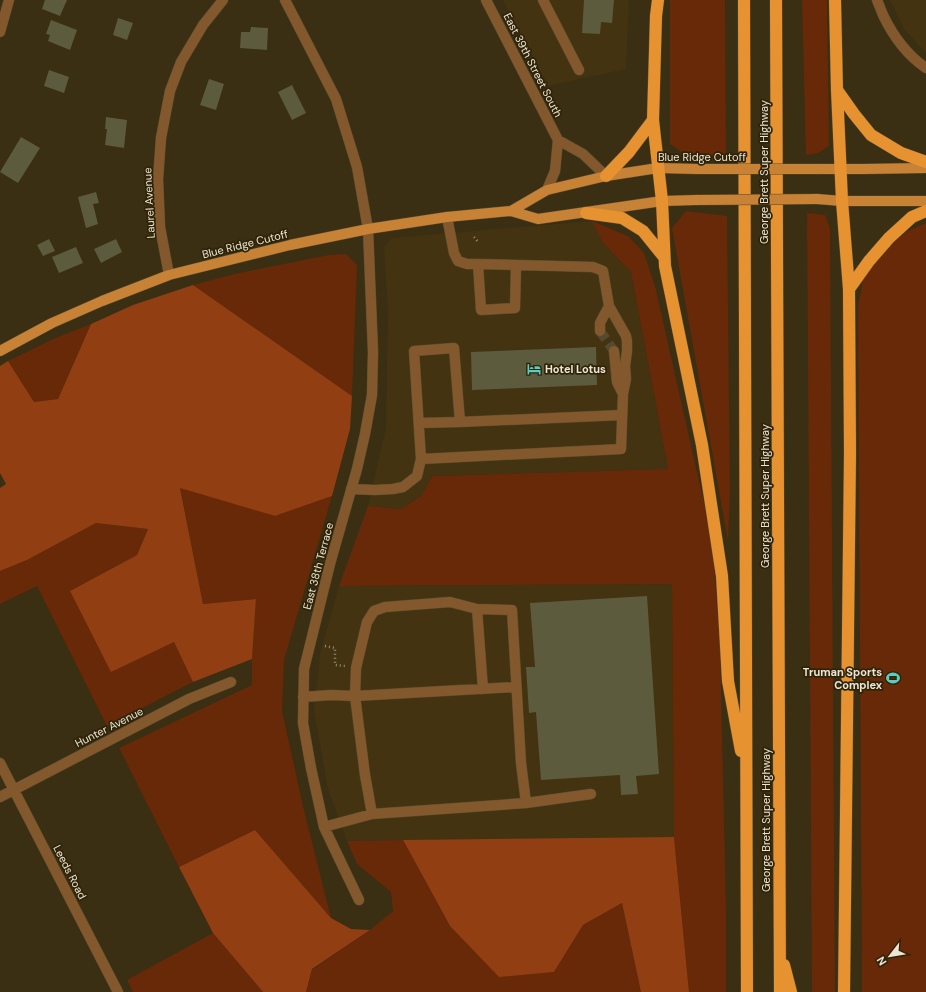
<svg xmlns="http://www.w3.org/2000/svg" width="926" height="992" font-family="'DM Sans',sans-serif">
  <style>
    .built { fill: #433310 }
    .green { fill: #672907 }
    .forest { fill: #903e12 }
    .building { fill: #5d5b3d }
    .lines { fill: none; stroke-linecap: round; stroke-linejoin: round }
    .minor-tunnel { stroke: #554930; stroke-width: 10; stroke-dasharray: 10 5; stroke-linecap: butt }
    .minor-casing { stroke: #564b32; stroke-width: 11 }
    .major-casing { stroke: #564b32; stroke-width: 11 }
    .highway-casing { stroke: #564b32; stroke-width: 13 }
    .path { stroke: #988e79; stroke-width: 2.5; stroke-dasharray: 1 3; stroke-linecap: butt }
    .minor { stroke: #83582c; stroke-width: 10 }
    .major { stroke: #c88236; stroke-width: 10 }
    .highway { stroke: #e69230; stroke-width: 12 }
    .major-bridge-casing { stroke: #564b32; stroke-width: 11; stroke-linecap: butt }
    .major-bridge { stroke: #c88236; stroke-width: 10 }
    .labels { text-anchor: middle; stroke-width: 3.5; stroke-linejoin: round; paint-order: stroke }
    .street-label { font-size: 11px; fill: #ece4d4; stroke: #302408 }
    .poi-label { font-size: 11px; font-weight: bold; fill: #ece4d4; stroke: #302408; text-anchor: start }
  </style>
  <rect width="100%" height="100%" fill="#3a2e13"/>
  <path class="built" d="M503 0H629L626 69 548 86Z
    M890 0H926V53L904 29Z
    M592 221 603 243 631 272 668 469 432 476 421 496 401 509 368 506 386 428 388 312 384 247 392 238Z
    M672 584 674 837 347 841 328 789 314 711 320 654 339 586Z"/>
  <path class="green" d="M670 0H725L726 156 686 155 670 144Z
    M802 0H827L829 146 818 153 806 155Z
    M686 211 727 216 730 494 728 541 672 228Z
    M807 213 825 215 830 228 835 992H812Z
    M592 221 628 236 644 253 655 286 712 538 720 646 726 909V992H689L674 837 672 584 339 586 368 506 401 509 421 496 432 476 668 469 631 272 603 243Z
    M926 223V992H862L858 306 863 280 879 255 906 232Z
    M346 254 357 265 352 396 193 285 234 274 329 255Z
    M91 324 58 399 34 402 8 361 53 339Z
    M180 487 275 516 332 496 284 660 282 711 303 806 331 918 255 830 179 867 119 748 252 685V659L256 599 203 604Z
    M96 523 148 529 137 555 70 591 174 642 193 682 107 726 37 586 0 604V571L27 560Z
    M403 840 450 926 554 972 583 925 622 903 641 992H306L312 970 370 930 393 911 391 892 357 864 347 841Z
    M213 933 263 992H133L127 980Z"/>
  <path class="forest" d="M193 285 352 396 350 429 332 496 275 516 180 488 203 604 256 599 252 659 193 682 174 642 111 672 70 591 137 555 148 529 96 523 27 560 0 571V488L6 484 0 473V366L8 361 34 402 58 399 91 324 133 305Z
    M255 830 331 918 351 929 370 930 312 969 306 992H263L213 933 179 867Z
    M674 837 689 992H641L622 903 583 925 554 972 499 977 450 926 403 840Z"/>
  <path class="building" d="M45 0H67L60 16 42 9Z
    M584 0H614L612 23 601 22 600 34 582 33Z
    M118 18 133 23 127 40 113 35Z
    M51 20 77 30 70 50 48 41 50 35 46 34Z
    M251 27 268 28 267 50 240 48 241 32H250Z
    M49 70 69 77 64 93 44 86Z
    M209 79 224 84 216 110 200 105Z
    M292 85 306 113 292 120 278 92Z
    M106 117 127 120 124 148 105 145 107 129H105Z
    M21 137 40 148 18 183 0 172Z
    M96 192 99 203 93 204 98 224 86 228 78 197Z
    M49 239 55 251 43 256 37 245Z
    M116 239 122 252 101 263 94 249Z
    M76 247 83 263 59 273 52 257Z
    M596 347 597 385 472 390 471 352Z
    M647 596 659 774 636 776 638 794 621 795 620 775 541 780 536 712 529 713 526 667H535L530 603Z"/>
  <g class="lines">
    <path class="minor-tunnel" d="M600 331 614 351"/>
    <g class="minor-casing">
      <path id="minor" d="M285 0 336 99 357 167 368 229 373 352 372 395 365 434 357 469 330 564 304 669 303 723 311 768 324 827 359 900
        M486 0 558 140 555 171 547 190
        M543 0 579 70
        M877 0C879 5 881 10 883 15 893 36 907 55 926 68
        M0 32 9 0
        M558 140 583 154 606 176
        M447 217 454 253 458 261 467 264H478L593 267 603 271 609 306
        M478 264 481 310 515 308 516 265
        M169 275 160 227 158 179 161 138 170 91 181 62 203 25 223 0
        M600 331V323L609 306 626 336 627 341V351L625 366 626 379 623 394 617 382 614 351
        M622 415 460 422 454 348 414 351 421 459 621 449 623 394
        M419 423 460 422
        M351 489 375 490 393 489 403 487 417 476 421 459
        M477 609 483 689
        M303 697 331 695 355 696 516 687
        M0 763 118 992
        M0 797 189 699 231 682
        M526 803 591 794
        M324 827 372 814 526 803 521 763 512 610 477 609 450 602 385 607 374 611 367 622 356 668 355 696 365 775 372 814"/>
    </g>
    <g class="major-casing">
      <path id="major" d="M818 169H863L926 168
        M817 199 842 201H926
        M511 211 547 190 606 176 658 168 697 169
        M0 351 52 323 102 301 169 275 290 245 368 229 447 217 511 211 538 219 662 201 696 200"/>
    </g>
    <g class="highway-casing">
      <path id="highway" d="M658 0 656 16 653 120 662 201 665 266 702 445 722 576 728 681 741 751
        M744 0 747 992
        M776 0 780 992
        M835 0 837 90 842 201 849 289 850 454 844 992
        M837 90 854 114 871 135 901 153 926 162
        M606 176 629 152 653 120
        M586 213 622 218 643 231 664 257
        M849 289 869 261 889 238 912 217 926 211
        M784 965 791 992"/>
    </g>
    <path class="path" d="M474 237 479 243
      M325 646 335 648V665L345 666"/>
    <use href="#minor" class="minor"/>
    <use href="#major" class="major"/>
    <use href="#highway" class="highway"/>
    <g class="major-bridge-casing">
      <path id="major-bridge" d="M697 169H818
        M696 200 817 199"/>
    </g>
    <use href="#major-bridge" class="major-bridge"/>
  </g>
  <defs>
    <g id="hotel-bare" transform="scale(1.08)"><path d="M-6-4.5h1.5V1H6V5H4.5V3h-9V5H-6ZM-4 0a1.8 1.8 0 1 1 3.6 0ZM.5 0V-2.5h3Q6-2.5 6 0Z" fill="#57cec1" stroke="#302408" stroke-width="2.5" paint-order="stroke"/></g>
    <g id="stadium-bare" transform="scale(1.08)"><path d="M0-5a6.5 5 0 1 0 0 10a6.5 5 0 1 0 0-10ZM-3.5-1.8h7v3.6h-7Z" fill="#57cec1" stroke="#302408" stroke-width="2.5" paint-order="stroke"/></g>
  </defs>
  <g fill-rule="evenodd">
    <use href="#hotel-bare" x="534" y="369"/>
    <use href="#stadium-bare" x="893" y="678"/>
  </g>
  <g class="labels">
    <g class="street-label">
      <text transform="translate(533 65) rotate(63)" y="4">East 39th Street South</text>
      <text x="702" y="161">Blue Ridge Cutoff</text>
      <text transform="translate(764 172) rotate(-90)" y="4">George Brett Super Highway</text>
      <text transform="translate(149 203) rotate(-93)" y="4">Laurel Avenue</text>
      <text transform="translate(245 244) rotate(-14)" y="4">Blue Ridge Cutoff</text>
      <text transform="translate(765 496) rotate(-90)" y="4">George Brett Super Highway</text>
      <text transform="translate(318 566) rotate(-75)" y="4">East 38th Terrace</text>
      <text transform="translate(109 727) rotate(-27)" y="4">Hunter Avenue</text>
      <text transform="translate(766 820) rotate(-90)" y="4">George Brett Super Highway</text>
      <text transform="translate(70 872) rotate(63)" y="4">Leeds Road</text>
    </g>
    <g class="poi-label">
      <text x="545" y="373">Hotel Lotus</text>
      <text x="882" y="676" text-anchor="end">Truman Sports<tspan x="882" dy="13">Complex</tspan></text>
    </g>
  </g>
  <g transform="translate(890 956) rotate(239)" stroke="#302408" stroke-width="3" paint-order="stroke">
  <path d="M0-3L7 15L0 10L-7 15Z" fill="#ece4d4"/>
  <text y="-6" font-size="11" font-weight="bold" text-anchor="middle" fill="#ece4d4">N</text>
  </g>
</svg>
